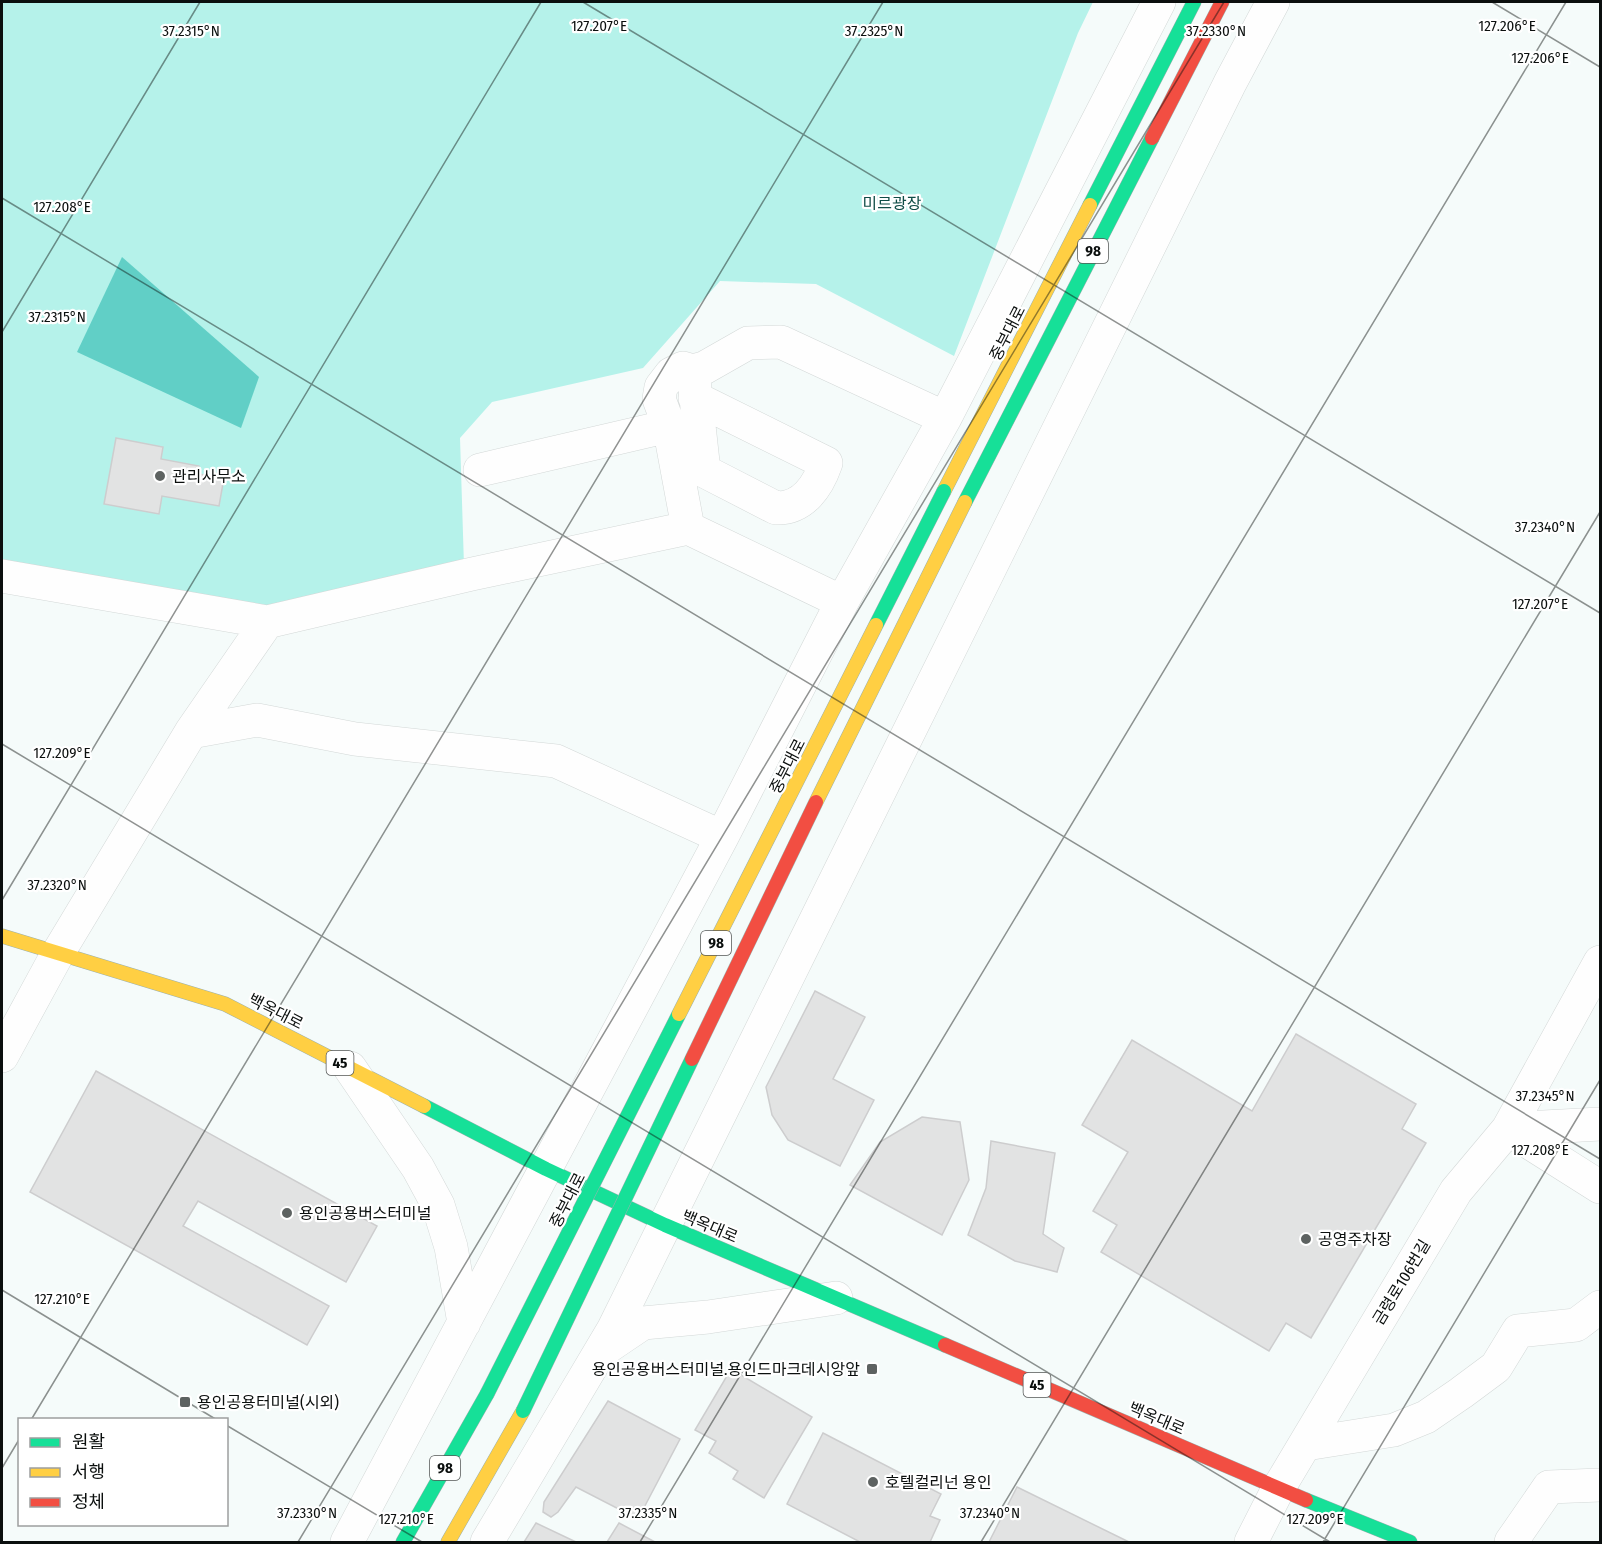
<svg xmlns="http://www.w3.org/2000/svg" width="1602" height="1544" font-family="'Fira Sans Condensed','Noto Sans KR',sans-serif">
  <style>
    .green { fill: #b5f2ea }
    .water { fill: #61cfc6 }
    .building { fill: #e2e3e3; stroke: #cdcdce; stroke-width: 1.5 }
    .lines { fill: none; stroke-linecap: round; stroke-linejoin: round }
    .street-casing { stroke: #d3d8d7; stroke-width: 34 }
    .fast-casing { stroke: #9bb1af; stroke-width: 15 }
    .slow-casing { stroke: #9bb1af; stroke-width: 15 }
    .jam-casing { stroke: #9bb1af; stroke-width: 15 }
    .street { stroke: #fefefe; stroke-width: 33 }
    .fast { stroke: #16e098; stroke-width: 14 }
    .slow { stroke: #ffcf43; stroke-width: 14 }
    .jam { stroke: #f24e42; stroke-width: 14 }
    .fast-bridge-casing { stroke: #9bb1af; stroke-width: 15; stroke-linecap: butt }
    .slow-bridge-casing { stroke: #9bb1af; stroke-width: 15; stroke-linecap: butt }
    .jam-bridge-casing { stroke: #9bb1af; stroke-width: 15; stroke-linecap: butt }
    .fast-bridge { stroke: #16e098; stroke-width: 14 }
    .slow-bridge { stroke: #ffcf43; stroke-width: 14 }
    .jam-bridge { stroke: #f24e42; stroke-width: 14 }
    .ticks { fill: none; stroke: #0b0f0e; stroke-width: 1.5; stroke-opacity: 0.45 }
    .poi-dot { fill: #5d6261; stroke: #fff; stroke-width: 2 }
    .labels { text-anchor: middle; stroke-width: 4.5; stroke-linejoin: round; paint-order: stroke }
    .shield { fill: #fff; stroke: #545756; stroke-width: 1.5 }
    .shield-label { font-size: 15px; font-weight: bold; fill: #0b0f0e }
    .park-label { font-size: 16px; fill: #104d47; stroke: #fff }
    .street-label { font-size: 16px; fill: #0b0f0e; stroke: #fff }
    .poi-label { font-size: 16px; fill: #0b0f0e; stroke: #fff; text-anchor: start }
    .ticks-label { font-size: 15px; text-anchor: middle; fill: #0b0f0e; stroke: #fff; stroke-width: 4.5; stroke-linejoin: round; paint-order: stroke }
  </style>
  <rect width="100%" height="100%" fill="#f5fbfa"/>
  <path class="green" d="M2 2H1093L1078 33 954 356 816 284 720 281 643 368 492 402 460 438 464 566 264 610 2 560Z"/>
  <path class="water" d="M122 257 259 377 241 428 77 352Z"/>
  <path class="building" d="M116 438 163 447 161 459 199 466 198 474 224 478 219 506 162 496 159 514 104 504Z
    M815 991 865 1017 833 1079 874 1100 840 1166 788 1140 772 1115 766 1087Z
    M1296 1034 1416 1104 1402 1129 1426 1143 1311 1338 1286 1323 1269 1351 1101 1252 1117 1225 1093 1211 1128 1152 1082 1125 1132 1040 1252 1111Z
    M96 1071 377 1226 346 1282 198 1201 183 1226 329 1306 307 1345 30 1192Z
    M922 1117 960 1122 969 1180 942 1235 850 1185 880 1142Z
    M991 1141 1055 1153 1043 1234 1064 1248 1057 1272 1015 1261 968 1235 986 1188Z
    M731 1369 812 1417 764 1498 733 1479 738 1471 709 1453 716 1441 695 1430Z
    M608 1401 680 1439 638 1519 576 1487 558 1512 551 1517 543 1512 544 1502Z
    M823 1433 941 1494 930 1516 940 1520 930 1542H860L787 1504Z
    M1017 1487 1129 1542H989Z
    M536 1523 576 1542H524Z
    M619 1523 655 1542H607Z"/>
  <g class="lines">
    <g class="street-casing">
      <path id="street" d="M693 371 704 368 748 343 781 342 945 418
        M480 470 669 426
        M688 528 669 426 659 399 661 387 671 374 683 368 693 371 704 471 776 508C803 509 818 486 826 463L695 398
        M2 576 267 622 472 574 688 528 842 602
        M191 732 257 720 355 739 556 761 722 837
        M2 1056 58 953 191 732 267 622
        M350 1068 418 1168 438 1205 451 1247 464 1323
        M1508 1129 1600 1187
        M1508 1129 1600 1124
        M603 1350 643 1323 708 1317 836 1298
        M1306 1444 1394 1430 1426 1417 1461 1393 1496 1367 1518 1331 1576 1325 1600 1307
        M347 1542 722 837 842 602 945 418 1159 2
        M487 1542 613 1330 1230 83 1273 2
        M1251 1542 1278 1489 1456 1191 1508 1129 1600 962
        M1511 1542 1549 1487 1600 1485"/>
    </g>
    <g class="fast-casing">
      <path id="fast" d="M1090 205 1194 2
        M965 502 1152 138
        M424 1106 546 1169 665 1225 945 1345
        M1306 1500 1410 1542
        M403 1542 487 1394"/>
    </g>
    <g class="slow-casing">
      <path id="slow" d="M944 491 1090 205
        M2 936 225 1004 424 1106
        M448 1542 523 1411"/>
    </g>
    <g class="jam-casing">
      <path id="jam" d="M1152 138 1222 2
        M945 1345 1306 1500"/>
    </g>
    <use href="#street" class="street"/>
    <use href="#fast" class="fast"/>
    <use href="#slow" class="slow"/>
    <use href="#jam" class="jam"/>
    <g class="fast-bridge-casing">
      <path id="fast-bridge" d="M876 625 944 491
        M487 1394 679 1014
        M523 1411 692 1059"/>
    </g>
    <g class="slow-bridge-casing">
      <path id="slow-bridge" d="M816 802 965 502
        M679 1014 876 625"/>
    </g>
    <g class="jam-bridge-casing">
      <path id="jam-bridge" d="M692 1059 816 802"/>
    </g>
    <use href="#fast-bridge" class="fast-bridge"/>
    <use href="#slow-bridge" class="slow-bridge"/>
    <use href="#jam-bridge" class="jam-bridge"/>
  </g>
  <path class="ticks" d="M583 2 1600 613M1492 2 1600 67M2 198 1600 1159M2 332 200 2M2 744 1330 1542M2 900 541 2M2 1290 217 1420M31 1420 883 2M226 1425 422 1542M2 1468 20 1438M298 1542 1224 2M640 1542 1566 2M981 1542 1600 512M1323 1542 1600 1080"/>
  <g class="poi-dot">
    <circle cx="160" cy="476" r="6"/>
    <circle cx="287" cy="1213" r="6"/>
    <circle cx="1306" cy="1239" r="6"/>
    <rect x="866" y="1363" width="12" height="12" rx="3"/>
    <rect x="179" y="1396" width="12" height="12" rx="3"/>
    <circle cx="873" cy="1482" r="6"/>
  </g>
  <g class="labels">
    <g class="shield">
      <rect x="1078" y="239" width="30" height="24" rx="4.5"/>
      <rect x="701" y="931" width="30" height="24" rx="4.5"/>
      <rect x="326.5" y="1051" width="27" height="24" rx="4.5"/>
      <rect x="1023.5" y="1373" width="27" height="24" rx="4.5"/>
      <rect x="430" y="1456" width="30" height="24" rx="4.5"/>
    </g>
    <g class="shield-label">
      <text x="1093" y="256">98</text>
      <text x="716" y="948">98</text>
      <text x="340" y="1068">45</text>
      <text x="1037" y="1390">45</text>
      <text x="445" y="1473">98</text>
    </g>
    <g class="park-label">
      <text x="892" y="209">미르광장</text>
    </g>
    <g class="street-label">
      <text transform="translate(1007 333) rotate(-63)" y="6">중부대로</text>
      <text transform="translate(787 766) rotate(-63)" y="6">중부대로</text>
      <text transform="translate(276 1011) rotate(27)" y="6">백옥대로</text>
      <text transform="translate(567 1200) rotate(-63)" y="6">중부대로</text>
      <text transform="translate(710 1226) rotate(23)" y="6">백옥대로</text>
      <text transform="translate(1401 1282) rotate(-59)" y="6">금령로106번길</text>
      <text transform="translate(1157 1418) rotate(23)" y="6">백옥대로</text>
    </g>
    <g class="poi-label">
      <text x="172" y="482">관리사무소</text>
      <text x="299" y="1219">용인공용버스터미널</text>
      <text x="1318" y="1245">공영주차장</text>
      <text x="860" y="1375" text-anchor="end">용인공용버스터미널.용인드마크데시앙앞</text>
      <text x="197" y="1408">용인공용터미널(시외)</text>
      <text x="885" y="1488">호텔컬리넌 용인</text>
    </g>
  </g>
  <g class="ticks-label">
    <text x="599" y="31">127.207°E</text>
    <text x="1507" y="31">127.206°E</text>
    <text x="1216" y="36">37.2330°N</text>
    <text x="191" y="36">37.2315°N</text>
    <text x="874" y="36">37.2325°N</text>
    <text x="1540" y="63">127.206°E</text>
    <text x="62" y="212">127.208°E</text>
    <text x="57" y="322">37.2315°N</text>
    <text x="1545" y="532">37.2340°N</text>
    <text x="1540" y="609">127.207°E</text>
    <text x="62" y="758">127.209°E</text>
    <text x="57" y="890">37.2320°N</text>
    <text x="1545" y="1101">37.2345°N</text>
    <text x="1540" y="1155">127.208°E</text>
    <text x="62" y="1304">127.210°E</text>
    <text x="307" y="1518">37.2330°N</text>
    <text x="648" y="1518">37.2335°N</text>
    <text x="990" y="1518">37.2340°N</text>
    <text x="406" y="1524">127.210°E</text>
    <text x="1315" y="1524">127.209°E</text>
  </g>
  <rect width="1602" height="1544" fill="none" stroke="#0b0f0e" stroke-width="6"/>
  <rect x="18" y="1418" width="210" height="108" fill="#ffffff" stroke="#9d9f9f" stroke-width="1.5"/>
  <rect x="30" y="1438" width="30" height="9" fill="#16e098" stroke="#9d9f9f" stroke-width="1.5"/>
  <text x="72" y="1448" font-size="18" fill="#0b0f0e">원활</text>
  <rect x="30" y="1468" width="30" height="9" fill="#ffcf43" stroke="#9d9f9f" stroke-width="1.5"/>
  <text x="72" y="1478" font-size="18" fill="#0b0f0e">서행</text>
  <rect x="30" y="1498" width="30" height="9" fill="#f24e42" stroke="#9d9f9f" stroke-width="1.5"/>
  <text x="72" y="1508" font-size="18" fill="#0b0f0e">정체</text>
</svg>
